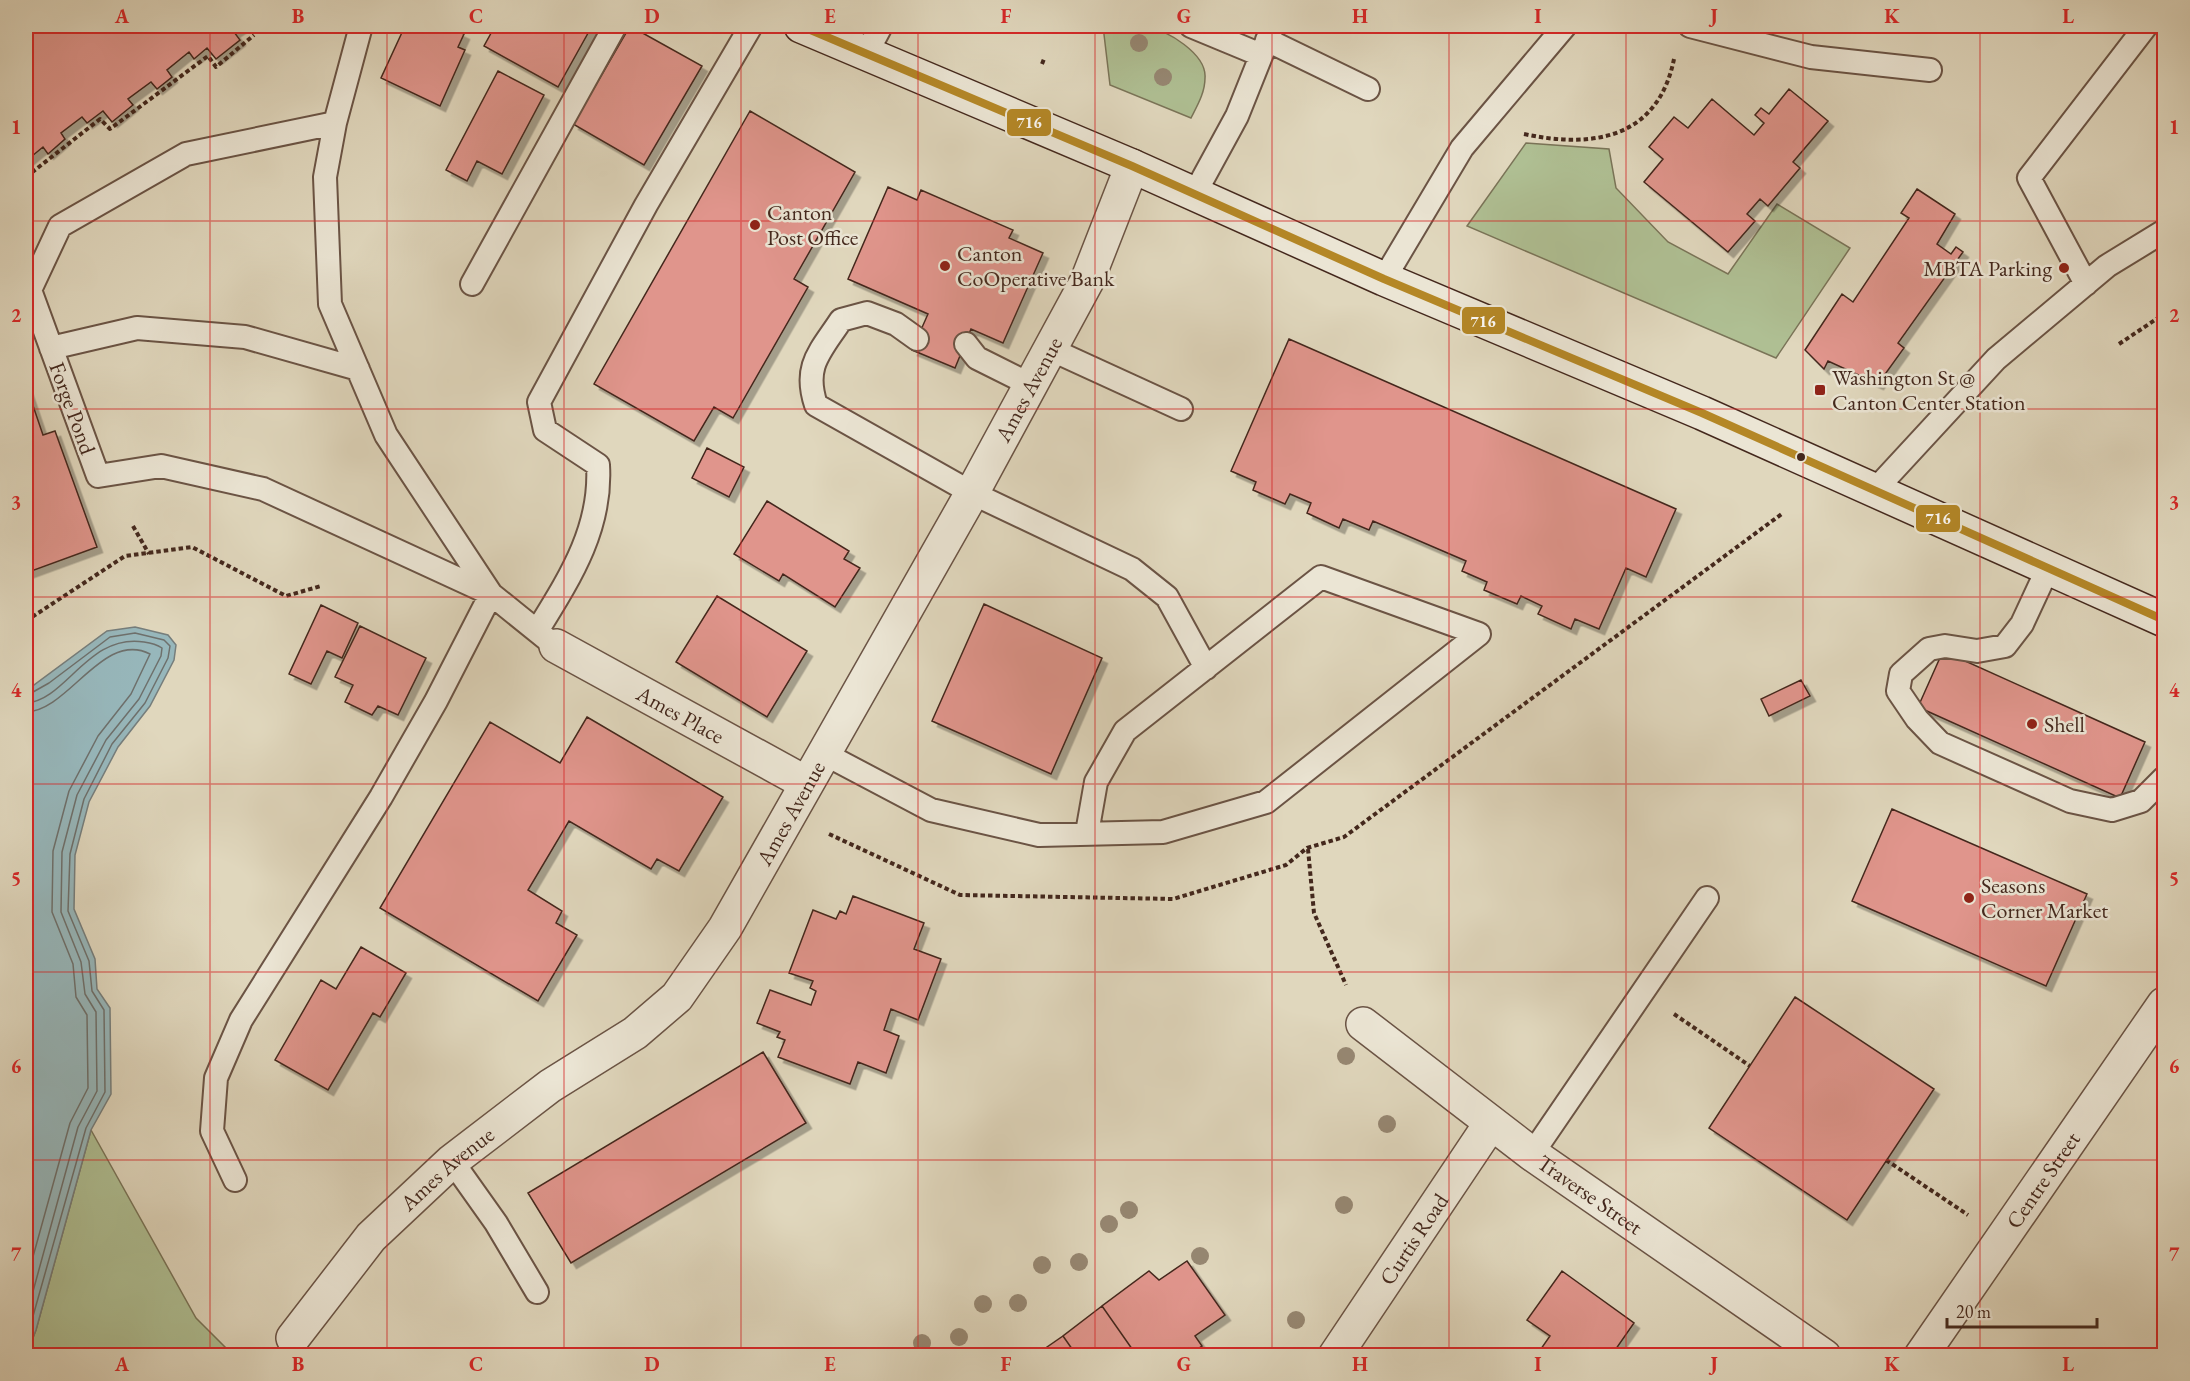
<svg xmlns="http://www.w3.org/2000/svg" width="2190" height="1381" font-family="'EB Garamond',serif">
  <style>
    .green { fill: #afbf93; stroke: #7a7458; stroke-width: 1.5 }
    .water { fill: #97b7bb; stroke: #767e7c; stroke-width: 1.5 }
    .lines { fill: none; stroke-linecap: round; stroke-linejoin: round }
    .shore { stroke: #6e706c; stroke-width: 1.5 }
    .building { fill: #e0958c; stroke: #44281d; stroke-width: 1.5; filter: url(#shadow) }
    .lane-casing { stroke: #6b5445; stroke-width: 26 }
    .street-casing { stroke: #6b5445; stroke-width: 36 }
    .secondary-casing { stroke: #44281d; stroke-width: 36 }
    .path { stroke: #44281d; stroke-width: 4; stroke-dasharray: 4.5 3; stroke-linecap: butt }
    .lane { stroke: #ebe5d4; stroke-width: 22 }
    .street { stroke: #ebe5d4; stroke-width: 33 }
    .secondary { stroke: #ebe5d4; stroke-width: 33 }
    .bus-1-casing { stroke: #ebe5d4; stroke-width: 12 }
    .bus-1 { stroke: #b48726; stroke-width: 8 }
    .tree { fill: #968772 }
    .grid { fill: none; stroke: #d62828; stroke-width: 1.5; stroke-opacity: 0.55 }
    .poi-dot { fill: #8f2418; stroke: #ebe5d4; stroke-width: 2 }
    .bus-dot { fill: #44281d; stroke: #ebe5d4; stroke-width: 2 }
    .labels { text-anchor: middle; stroke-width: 5; stroke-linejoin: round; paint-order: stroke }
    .poi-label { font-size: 22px; fill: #44281d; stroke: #ebe5d4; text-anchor: start }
    .street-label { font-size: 22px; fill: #44281d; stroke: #ebe5d4 }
    .line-badge { stroke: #ebe5d4; stroke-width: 2 }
    .badge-label { font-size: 16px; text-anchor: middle; font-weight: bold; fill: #fff }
    .neatline { fill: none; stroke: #d62828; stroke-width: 2 }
    .grid-label { font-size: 20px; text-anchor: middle; font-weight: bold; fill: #d62828 }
  </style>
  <defs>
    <filter id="shadow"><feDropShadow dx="5.5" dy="5.5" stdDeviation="0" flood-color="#0004"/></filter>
  </defs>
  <rect width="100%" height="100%" fill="#e0d7bd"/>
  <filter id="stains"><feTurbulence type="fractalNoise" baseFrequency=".00333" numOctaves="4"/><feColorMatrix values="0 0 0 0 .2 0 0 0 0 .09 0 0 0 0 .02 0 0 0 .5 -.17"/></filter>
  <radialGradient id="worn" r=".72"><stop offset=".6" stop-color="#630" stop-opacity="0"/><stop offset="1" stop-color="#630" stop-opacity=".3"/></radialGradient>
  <path class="green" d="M1103 26C1116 25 1133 23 1146 26 1167 30 1207 54 1205 78 1205 93 1197 106 1191 118L1110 85Z
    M1526 143 1609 149 1616 188 1668 242 1728 274 1777 204 1850 248 1776 358 1467 226Z
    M91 1130 196 1318 233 1355 26 1356 36 1330Z"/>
  <path class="water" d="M135 627 168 635 176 645 174 660 150 706 118 747 89 802 75 855 74 909 95 959 97 989 110 1008 111 1094 91 1130 36 1330 26 1355V691L107 631Z"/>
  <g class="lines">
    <path class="shore" d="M26 696 49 683 110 637 135 633 164 640 170 646 168 658 145 703 112 744 84 799 70 854 68 911 89 961 92 991 104 1010 105 1092 86 1128 26 1341
      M26 703C66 701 88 633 144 642 151 643 156 644 162 648L161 656 139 699 106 740 77 795 62 852 61 912 81 962 85 994 96 1012 97 1091 78 1127 26 1317
      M26 712C69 711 103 630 150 654L131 694 98 736 69 791 53 851 52 912 73 964 76 997 87 1015 88 1088 70 1123 26 1282"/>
  </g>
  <path class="building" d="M26 26H243L234 32 240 40 216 59 207 48 194 59 189 52 167 70 172 77 157 89 151 82 128 99 133 105 112 122 103 111 87 123 82 117 61 133 65 139 48 154 43 147 26 161Z
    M405 26H447L464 34 458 47 465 50 440 106 381 78Z
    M495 26H592L558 87 484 46Z
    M630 26 702 66 644 165 573 124Z
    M498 71 544 95 502 174 477 161 467 181 446 170Z
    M1789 89 1828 121 1793 162 1800 168 1768 206 1760 199 1747 214 1755 221 1728 252 1644 182 1663 159 1649 147 1674 117 1688 128 1712 99 1754 135 1764 123 1755 115 1761 108 1769 114Z
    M750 111 855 172 794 279 808 287 733 418 714 407 694 441 594 384Z
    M888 187 917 200 921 190 1013 230 1009 238 1043 253 1003 343 971 329 955 368 912 350 928 314 848 279Z
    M1917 189 1955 214 1937 244 1951 254 1956 247 1963 252 1898 343 1904 348 1878 384 1828 361 1824 369 1805 350 1842 294 1853 302 1909 218 1901 213Z
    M1289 339 1676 509 1646 577 1626 568 1599 629 1575 619 1571 629 1538 614 1542 606 1521 596 1517 604 1484 590 1487 582 1462 571 1466 561 1373 521 1369 530 1343 519 1339 528 1307 513 1311 503 1290 494 1285 504 1253 490 1256 482 1231 471Z
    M26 385 43 435 55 431 97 547 26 573Z
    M707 448 744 467 729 497 692 478Z
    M767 501 849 551 844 559 860 568 835 607 783 574 779 581 734 554Z
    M717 596 807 651 767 717 676 662Z
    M984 604 1102 658 1051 774 932 721Z
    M321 605 358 623 342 658 327 651 311 684 289 674Z
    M360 626 426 658 398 715 378 706 372 715 345 702 353 685 335 677Z
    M1943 651 2145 742 2120 798 1918 707Z
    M1801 680 1810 696 1769 716 1761 699Z
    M587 717 723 797 679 871 657 859 651 869 569 821 528 890 562 911 556 923 577 935 538 1001 380 908 490 722 560 763Z
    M1892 809 2087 894 2046 986 1852 901Z
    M853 896 924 923 914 949 941 959 918 1020 891 1009 884 1030 899 1036 886 1073 858 1062 850 1084 778 1057 785 1040 777 1037 780 1032 757 1023 770 990 811 1005 816 991 810 988 813 981 789 973 813 910 836 919 840 911 846 914Z
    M361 947 406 973 380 1017 373 1013 328 1090 275 1060 321 980 336 989Z
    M1795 997 1934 1089 1847 1220 1709 1128Z
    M763 1052 806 1123 571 1263 528 1193Z
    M1187 1261 1225 1315 1195 1336 1202 1346 1187 1356H1137L1102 1306 1149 1271 1159 1280Z
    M1562 1271 1634 1323 1611 1356H1536L1550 1336 1527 1320Z
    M1102 1306 1137 1356H1077L1063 1336Z
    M1063 1336 1077 1356H1034Z"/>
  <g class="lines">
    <g class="lane-casing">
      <path id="lane" d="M361 26 335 123 325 177 330 304 386 435 491 594 548 640
        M1191 26 1261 55
        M1690 26 1811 57 1930 70
        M1267 40 1368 89
        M866 54 881 26
        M1195 193 1237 116 1273 26
        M1384 279 1462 148 1565 26
        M472 284 615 26
        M2086 284 2029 178 2146 26
        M917 339 896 324 867 313 841 320C820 352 803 366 816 405L972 493 1132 569 1167 597 1206 668
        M966 344 977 358 1031 385
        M51 348 137 328 245 337 358 369
        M1050 349 1181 409
        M1875 490 1996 359 2107 266 2164 231
        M2048 568 2022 624 2005 646 1977 651 1945 646 1929 649 1901 674 1898 691 1917 719 1940 743 2070 801 2112 810 2141 801 2164 778
        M537 631C569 579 602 529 598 465L545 430 539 402 646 205 751 26
        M823 753 931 810 1039 835 1163 832 1266 802 1479 634 1321 577 1125 731 1096 782 1087 833
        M1532 1154 1707 898
        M452 1161 496 1223 537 1292
        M235 1180 212 1131 216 1078 241 1020 381 797 436 701 491 594 263 489 161 466 98 476 30 290 60 226 186 154 335 123"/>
    </g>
    <g class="street-casing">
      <g id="street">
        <path id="s1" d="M556 646 806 783"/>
        <path id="s2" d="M1363 1024 1532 1154 1824 1356"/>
        <path id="s3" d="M293 1338 371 1237 452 1161 550 1086 635 1033 677 997 725 928 972 493 1087 281 1132 166"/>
        <path id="s4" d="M1335 1356 1491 1123"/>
        <path id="s5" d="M1921 1356 2164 1004"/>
      </g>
    </g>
    <g class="secondary-casing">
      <path id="secondary" d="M801 26 1132 166 1384 279 1702 413 2164 620"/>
    </g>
    <path class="path" d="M1042 64 1044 59
      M1524 134C1594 149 1658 138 1674 59
      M26 177 100 119 110 129 208 56 216 67 254 35
      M2119 344 2164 314
      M133 526 149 554
      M26 621 125 556 192 547 286 596 321 586
      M829 834 960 895 1173 899 1286 865 1307 848 1344 837 1783 513
      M1308 849 1314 913 1346 985
      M1674 1014 1750 1066
      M1886 1160 1968 1215
      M1187 1356 1191 1353 1193 1356"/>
    <use href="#lane" class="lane"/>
    <use href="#street" class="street"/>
    <use href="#secondary" class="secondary"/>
    <g class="bus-1-casing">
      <path id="bus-1" d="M801 26 1132 166 1384 279 1702 413 2164 620"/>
    </g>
    <use href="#bus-1" class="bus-1"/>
  </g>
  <g class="tree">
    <circle cx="1139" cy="43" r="9"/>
    <circle cx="1163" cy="77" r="9"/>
    <circle cx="1346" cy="1056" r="9"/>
    <circle cx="1387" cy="1124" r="9"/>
    <circle cx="1344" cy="1205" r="9"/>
    <circle cx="1129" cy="1210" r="9"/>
    <circle cx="1109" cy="1224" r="9"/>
    <circle cx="1200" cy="1256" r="9"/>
    <circle cx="1079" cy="1262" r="9"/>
    <circle cx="1042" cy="1265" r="9"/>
    <circle cx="1018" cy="1303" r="9"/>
    <circle cx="983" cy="1304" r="9"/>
    <circle cx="1296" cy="1320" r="9"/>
    <circle cx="959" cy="1337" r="9"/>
    <circle cx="922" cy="1343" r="9"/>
  </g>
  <path class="grid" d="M210 26V1356M387 26V1356M564 26V1356M741 26V1356M918 26V1356M1095 26V1356M1272 26V1356M1449 26V1356M1626 26V1356M1803 26V1356M1980 26V1356M26 221H2164M26 409H2164M26 597H2164M26 784H2164M26 972H2164M26 1160H2164"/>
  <g class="poi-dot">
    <circle cx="755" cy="225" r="6"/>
    <circle cx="945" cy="266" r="6"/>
    <circle cx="2064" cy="268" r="6"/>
    <rect x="1814" y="384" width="12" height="12" rx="3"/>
    <circle cx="2032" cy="724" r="6"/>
    <circle cx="1969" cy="898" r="6"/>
  </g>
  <circle class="bus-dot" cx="1801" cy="457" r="5"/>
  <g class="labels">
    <g class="poi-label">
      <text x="767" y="220">Canton<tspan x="767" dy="25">Post Office</tspan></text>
      <text x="957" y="261">Canton<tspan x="957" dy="25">CoOperative Bank</tspan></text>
      <text x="2052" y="276" text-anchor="end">MBTA Parking</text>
      <text x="1832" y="385">Washington St @<tspan x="1832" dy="25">Canton Center Station</tspan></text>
      <text x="2044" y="732">Shell</text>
      <text x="1981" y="893">Seasons<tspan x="1981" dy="25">Corner Market</tspan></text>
    </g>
    <g class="street-label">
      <text dy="8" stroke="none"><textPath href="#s3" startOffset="1220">Ames Avenue</textPath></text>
      <text transform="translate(73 408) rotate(70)" y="8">Forge Pond</text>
      <text dy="8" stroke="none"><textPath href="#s1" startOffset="142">Ames Place</textPath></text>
      <text dy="8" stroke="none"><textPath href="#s3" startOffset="734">Ames Avenue</textPath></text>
      <text dy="8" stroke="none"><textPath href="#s3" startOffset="230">Ames Avenue</textPath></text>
      <text dy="8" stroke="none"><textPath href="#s5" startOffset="214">Centre Street</textPath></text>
      <text dy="8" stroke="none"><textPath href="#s2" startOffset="284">Traverse Street</textPath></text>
      <text dy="8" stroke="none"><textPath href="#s4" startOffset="141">Curtis Road</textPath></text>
    </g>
  </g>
  <g class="line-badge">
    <rect x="1006" y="108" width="46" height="29" rx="6" fill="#b48726"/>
    <rect x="1461" y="306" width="45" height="29" rx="6" fill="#b48726"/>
    <rect x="1915" y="504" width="46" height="29" rx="6" fill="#b48726"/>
  </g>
  <g class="badge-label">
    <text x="1029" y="128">716</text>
    <text x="1483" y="327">716</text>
    <text x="1938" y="524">716</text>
  </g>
  <rect width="2190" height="1381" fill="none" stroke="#e0d7bd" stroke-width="66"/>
  <path d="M1947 1318v9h150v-9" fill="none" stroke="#44281d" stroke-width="3"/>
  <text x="1956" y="1318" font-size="18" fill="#44281d" stroke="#ebe5d4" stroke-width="4.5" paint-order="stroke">20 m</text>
  <rect x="33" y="33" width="2124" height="1315" class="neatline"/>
  <g class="grid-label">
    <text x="122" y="23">A</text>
    <text x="298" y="23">B</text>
    <text x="476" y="23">C</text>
    <text x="652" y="23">D</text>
    <text x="830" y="23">E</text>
    <text x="1006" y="23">F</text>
    <text x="1184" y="23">G</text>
    <text x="1360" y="23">H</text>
    <text x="1538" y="23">I</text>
    <text x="1714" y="23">J</text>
    <text x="1892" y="23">K</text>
    <text x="2068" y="23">L</text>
    <text x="16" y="134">1</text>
    <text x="2174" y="134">1</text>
    <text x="16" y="322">2</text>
    <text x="2174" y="322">2</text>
    <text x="16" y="509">3</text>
    <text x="2174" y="509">3</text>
    <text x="16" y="697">4</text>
    <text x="2174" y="697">4</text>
    <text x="16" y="885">5</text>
    <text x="2174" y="885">5</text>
    <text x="16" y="1073">6</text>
    <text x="2174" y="1073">6</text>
    <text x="16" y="1261">7</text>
    <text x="2174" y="1261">7</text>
    <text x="122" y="1371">A</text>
    <text x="298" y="1371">B</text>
    <text x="476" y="1371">C</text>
    <text x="652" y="1371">D</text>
    <text x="830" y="1371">E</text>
    <text x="1006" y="1371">F</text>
    <text x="1184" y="1371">G</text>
    <text x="1360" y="1371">H</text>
    <text x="1538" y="1371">I</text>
    <text x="1714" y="1371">J</text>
    <text x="1892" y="1371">K</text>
    <text x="2068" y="1371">L</text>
  </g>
  <rect width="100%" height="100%" filter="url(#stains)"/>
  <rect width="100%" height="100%" fill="url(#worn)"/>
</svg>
